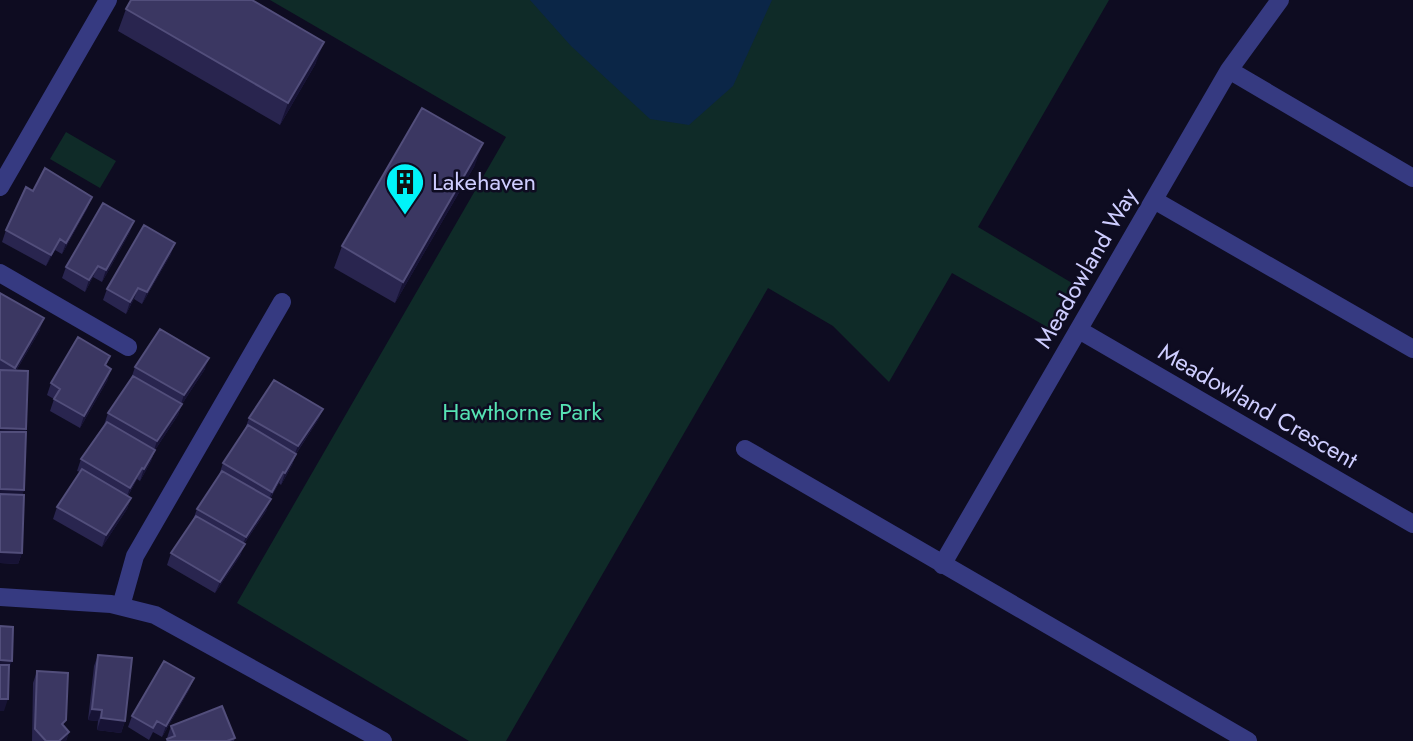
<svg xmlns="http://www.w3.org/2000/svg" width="1413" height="741" font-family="Jost,sans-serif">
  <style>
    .green { fill: #0f2b28 }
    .water { fill: #0b2647 }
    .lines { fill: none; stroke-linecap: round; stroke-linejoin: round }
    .minor { stroke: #363a81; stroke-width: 18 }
    .wall { fill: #29254f }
    .shaded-wall { fill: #171335 }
    .building { fill: #3b3762; stroke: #524e7b; stroke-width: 2 }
    .labels { text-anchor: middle; stroke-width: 5; stroke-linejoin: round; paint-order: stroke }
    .poi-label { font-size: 24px; fill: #cecdff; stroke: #0e0c21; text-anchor: start }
    .street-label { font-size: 24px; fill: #cecdff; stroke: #0e0c21 }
    .park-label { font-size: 24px; fill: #56e2b3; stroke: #0e0c21 }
  </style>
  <rect width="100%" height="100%" fill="#0e0c21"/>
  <path class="green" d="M270 0H1109L978 227 1072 283 1049 328 952 273 889 382 833 326 768 288 506 741H469L237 603 506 137Z
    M66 132 116 161 100 188 50 159Z"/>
  <path class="water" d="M530 0H772L733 86 689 125 650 119 571 46Z"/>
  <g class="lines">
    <path class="minor" d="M1229 70 1413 178
      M0 187 108 0
      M1154 200 1413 349
      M0 273 128 347
      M1079 330 1413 524
      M745 449 1248 741
      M942 565 1229 70 1280 0
      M0 597 111 604 155 615 383 741
      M121 606 135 556 282 302"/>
  </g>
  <path class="wall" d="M126 9 316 63 280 125 118 31Z
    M475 165 395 303 334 268 342 246Z
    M33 191 92 197 87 209 62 254 55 250 46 266 2 242 6 230Z
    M130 232 102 282 93 277 85 292 62 278 66 267Z
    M171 254 142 304 134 299 126 314 103 300 107 289Z
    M0 293 40 330 16 371 26 429 25 432 24 490 22 495V553L18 564 0 563Z
    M110 356 106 366 111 369 107 381 80 428 50 411 54 399 47 395 51 383Z
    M135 367 205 369 182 404 178 415 155 450 151 461 140 481 137 479 128 496 131 498 127 509 102 547 53 519 57 507 80 472 77 471 81 459 104 425 108 413 131 379Z
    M323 409 318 420 296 454 292 465 281 485 279 483 270 499 266 511 244 544 240 556 215 593 167 565 171 553 193 520 197 509 219 475 223 463 245 429 249 418Z
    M98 655 125 721 121 733 97 730 98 721 88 720 94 666Z
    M37 671 64 726 69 732 66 741H32L33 683Z
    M194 678 189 690 162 737 153 732 149 740 128 727 132 716Z
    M171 726 235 738 234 741H166Z"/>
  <path class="shaded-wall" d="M324 42 316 63 280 125 288 103Z
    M483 143 475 165 395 303 403 282Z
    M92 197 87 209 62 254 66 243Z
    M134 221 130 232 102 282 106 270Z
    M60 239 55 250 46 266 51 255Z
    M175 243 171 254 142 304 147 292Z
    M98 266 93 277 85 292 89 280Z
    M138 288 134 299 126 314 130 302Z
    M44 318 40 330 11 379 15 368Z
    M209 358 205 369 180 407 184 395Z
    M111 369 107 381 80 428 84 416Z
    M182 404 178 415 153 453 157 441Z
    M323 409 318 420 293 458 298 446Z
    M0 428 26 429 22 440H0Z
    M155 450 151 461 140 481 144 469Z
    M296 454 292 465 281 485 285 473Z
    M142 468 137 479 126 499 130 488Z
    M283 472 279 483 267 503 272 492Z
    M0 489 24 490 20 501H0Z
    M131 498 127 509 102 547 106 535Z
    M271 499 266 511 241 548 246 537Z
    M245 544 240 556 215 593 220 582Z
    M0 552 22 553 18 564 0 563Z
    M0 660 12 661 8 672H0Z
    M194 678 189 690 162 737 166 726Z
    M0 699H8L4 711H0Z
    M92 709 102 710 98 721 88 720Z
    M101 718 125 721 121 733 97 730Z
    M69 732 66 741H59Z"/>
  <path class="building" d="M131 0H252L324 42 288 103 126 9Z
    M422 108 483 143 403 282 342 246Z
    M45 168 92 197 66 243 60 239 51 255 6 230 26 187 33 191Z
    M103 203 134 221 106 270 98 266 89 280 66 267Z
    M144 225 175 243 147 292 138 288 130 302 107 289Z
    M0 293 44 318 15 368 0 359Z
    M160 329 209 358 184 395 135 367Z
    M78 337 110 356 105 365 111 369 84 416 54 399 60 389 51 383Z
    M0 370 28 371 26 429 0 428Z
    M133 376 182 404 157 441 108 413Z
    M274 380 323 409 298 446 249 418Z
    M107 422 155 450 144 469 142 468 130 488 81 459Z
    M248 425 296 454 285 473 283 472 272 492 223 463Z
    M0 432H26L24 490 0 489Z
    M82 469 131 498 106 535 57 507Z
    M222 471 271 499 246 537 197 509Z
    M0 494 24 495 22 553 0 552Z
    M196 516 245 544 220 582 171 553Z
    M0 626 13 627 12 661 0 660Z
    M98 655 132 658 125 721 101 718 102 710 92 709Z
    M164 661 194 678 166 726 157 721 153 728 132 716Z
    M0 665H9L8 699H0Z
    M37 671 68 673 66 720 62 724 69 732 59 741H46L35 729Z
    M222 706 235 738 227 741H168L167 739 175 736 171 726Z"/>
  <defs>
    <g id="building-pin" transform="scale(2.0125)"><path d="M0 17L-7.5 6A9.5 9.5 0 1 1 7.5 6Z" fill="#00f4f8" stroke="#0e0c21"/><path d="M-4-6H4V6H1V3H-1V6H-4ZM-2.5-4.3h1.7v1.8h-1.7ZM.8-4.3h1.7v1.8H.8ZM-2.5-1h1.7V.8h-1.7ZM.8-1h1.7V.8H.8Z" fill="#111"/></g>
  </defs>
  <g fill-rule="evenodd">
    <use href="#building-pin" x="405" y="182"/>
  </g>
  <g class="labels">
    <g class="poi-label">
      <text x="432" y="190">Lakehaven</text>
    </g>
    <g class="street-label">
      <text transform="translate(1086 268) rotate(-60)" y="8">Meadowland Way</text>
      <text transform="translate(1258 406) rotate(30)" y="8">Meadowland Crescent</text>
    </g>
    <g class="park-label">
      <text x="522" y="420">Hawthorne Park</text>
    </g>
  </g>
</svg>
